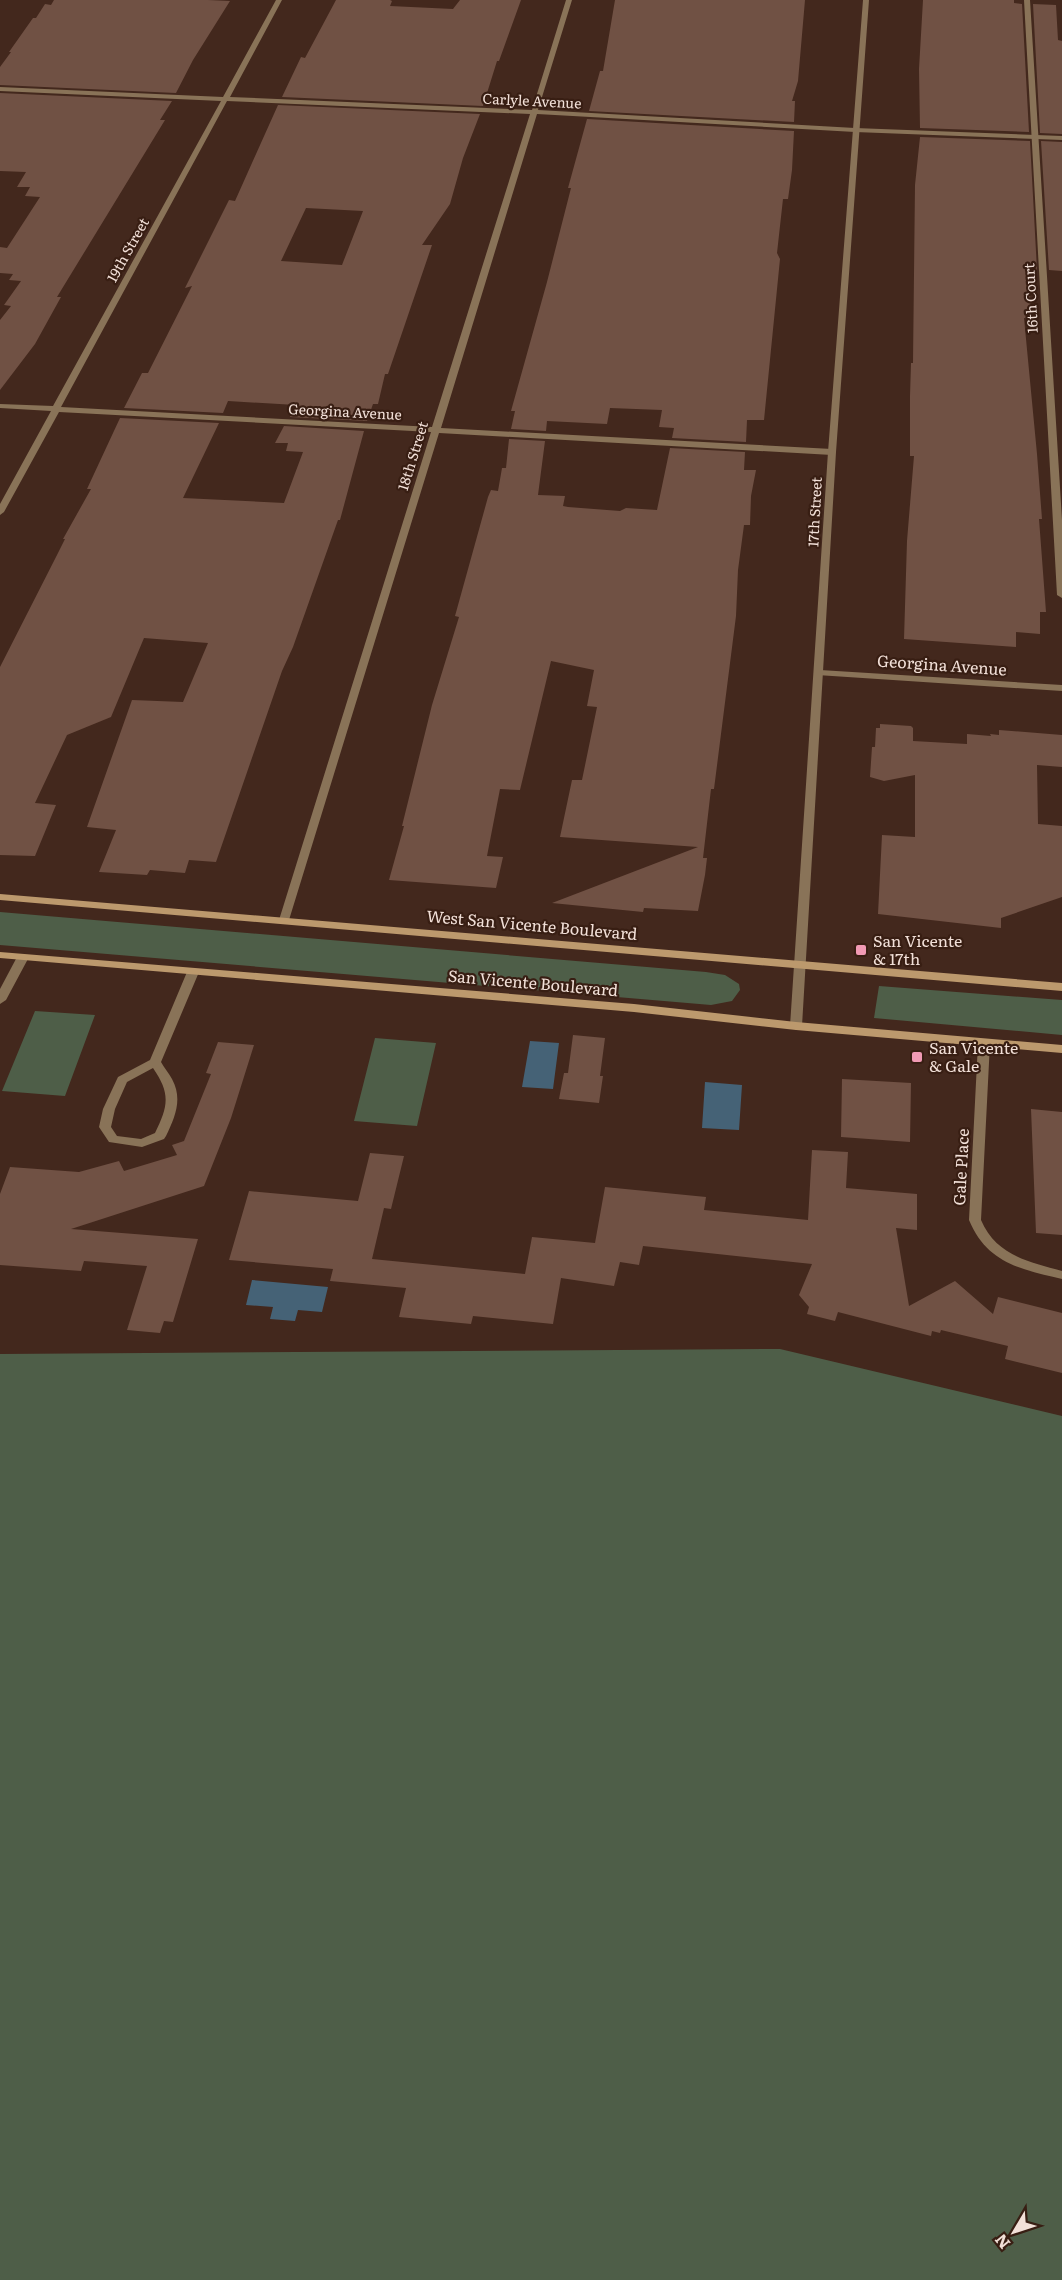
<svg xmlns="http://www.w3.org/2000/svg" width="1062" height="2280" font-family="Literata,serif">
  <style>
    .green { fill: #4e5e48 }
    .water { fill: #456276 }
    .building { fill: #705144; fill-rule: evenodd }
    .lines { fill: none; stroke-linecap: round; stroke-linejoin: round }
    .service { fill: #897358; fill-rule: evenodd }
    .minor { fill: #897358; fill-rule: evenodd }
    .tertiary { fill: #897358; fill-rule: evenodd }
    .secondary { fill: #bc996d; fill-rule: evenodd }
    .poi-dot { fill: #f19ab4; stroke: #381e13; stroke-width: 2 }
    .labels { text-anchor: middle; stroke-width: 4.5; stroke-linejoin: round; paint-order: stroke }
    .far-street-label { font-size: 14px; fill: #f2e0d8; stroke: #381e13 }
    .street-label { font-size: 16px; fill: #f2e0d8; stroke: #381e13 }
    .poi-label { font-size: 16px; fill: #f2e0d8; stroke: #381e13; text-anchor: start }
  </style>
  <rect width="100%" height="100%" fill="#43281d"/>
  <path class="green" d="M0 912 706 972 725 975 739 984 740 990 732 1001 711 1005 0 945Z
    M879 986 1062 1000V1035L874 1018Z
    M35 1011 95 1015 65 1096 2 1091Z
    M375 1038 436 1043 417 1126 354 1121Z
    M780 1349 1062 1416V2280H0V1354Z"/>
  <path class="water" d="M530 1041 559 1043 553 1089 522 1087Z
    M705 1082 742 1085 739 1130 702 1128Z
    M252 1280 328 1287 322 1312 298 1310 295 1321 270 1319 273 1307 246 1305Z"/>
  <path class="building" d="M54 0H208L230 1 193 60 176 93 0 85V67L11 52H9L33 18H36L45 4 51 5Z
    M336 0H390L392 1 390 6 453 9 460 0H521L499 61H497L483 106 282 97 301 57 305 58Z
    M615 0H805L798 81 792 101H795L794 122 589 111 600 71H603Z
    M923 0H1014V3L1022 4 1029 132 920 128 919 69Z
    M1033 4 1056 5 1058 40 1062 41V134L1040 133Z
    M0 93 172 101 160 120H165L57 297H61L35 344 0 390V320L11 306 4 305 21 281 9 280 13 274 0 273V247L7 248 40 197 25 196 30 187H17L26 172 0 171Z
    M278 105 480 114 463 158 450 204 422 245H432L388 374H385L378 404H373L367 421 290 417 296 405 228 401 223 413 124 408 142 373H148L192 286 185 288 229 200 235 201ZM306 208 363 211 342 265 281 261Z
    M587 119 794 131 792 170 788 199H783L777 253 780 259 764 420H747L746 442 672 438 674 428 659 427 662 410 610 408 607 424 547 421 546 431 511 429 515 411H511L547 282 571 188H568Z
    M920 137 1030 141 1037 270 1029 269 1031 319 1024 318 1037 454 1042 519H1039L1046 612H1040V634L1016 632V647L904 639 907 541 914 456H910V396L911 363H913L915 185Z
    M1041 141 1062 142V271L1049 270Z
    M120 418 219 423 183 498 284 503 303 452 286 451 288 443H275L284 426 364 431 340 520H338L293 647 282 671 216 862 189 860 185 873 150 870 147 875 99 872 116 830 87 827 132 700 183 702 208 643 144 638 111 717 67 735 35 803 56 805 35 856 0 855V667L57 555 65 539H63L91 489H87Z
    M509 439 545 441 538 495 565 496 563 506 568 507 620 511 626 508 657 510 670 448 745 452 744 470H756L751 496 750 525H744L738 570 736 616 714 789H711L703 858H707L705 875 698 911 644 908 643 912 552 903 698 847 560 837 572 780H582L597 707 587 706 594 670 551 661 520 790 500 789 487 856 503 857 496 888 389 880 404 826H402L432 705 459 617 455 616 488 497 491 490 498 491 502 468H506Z
    M880 724 911 726 913 728V741L967 744V734L991 736 990 734 999 735V730L1062 735V767L1037 765 1038 824 1062 826V897L1001 918V928L878 914 882 835 915 837V775L884 781 870 777 872 747H875L876 728H880Z
    M573 1035 605 1038 600 1076H603L599 1103 559 1099 564 1073H568Z
    M218 1042 254 1045 231 1118 204 1186 71 1229 198 1239 173 1322 164 1321 160 1333 127 1330 147 1266 84 1261 81 1271 0 1265V1194L10 1167 79 1172 119 1161 124 1171 177 1155 172 1145 184 1141 211 1074 206 1073Z
    M842 1079 911 1083 910 1142 841 1137Z
    M1031 1109 1062 1112V1235L1036 1233Z
    M812 1150 848 1152 846 1188 917 1194V1230L896 1228 909 1306 955 1281 993 1314 998 1297 1062 1313V1373L1005 1359 1008 1346 941 1330 940 1333 932 1331 931 1336 838 1312 835 1321 807 1314 809 1307 799 1295 812 1264 643 1246 639 1265 620 1262 614 1286 561 1278 553 1324 473 1316 471 1324 399 1317 406 1288 330 1281 333 1269 229 1260 249 1191 358 1201 370 1153 404 1156 391 1209 384 1208 372 1259 525 1274 532 1237 595 1243 605 1187 706 1197 704 1210 808 1220Z"/>
  <g class="lines">
    <path class="service" d="M1024 0H1030L1062 520V598L1057 595Z
      M193 969 199 972 161 1062C164 1068 169 1073 172 1079 183 1099 175 1117 166 1136L164 1139 142 1147 109 1142 99 1127 103 1109 118 1077 150 1060 187 972ZM153 1068C171 1094 168 1106 155 1133L141 1139 117 1136 111 1127 115 1109 127 1082Z"/>
    <path class="minor" d="M276 0H282L230 97 532 110 566 0H572L538 110 855 128 1062 136V140L855 132 537 114 441 428 832 449 836 452 832 455 439 433 289 920 284 923 279 920 431 432 59 412 4 512 0 515V504L51 411 0 408V404L53 406 221 101 0 91V87L223 97ZM227 101 530 114 432 427 61 407Z
      M820 670 1062 685V691L817 675V671Z
      M23 954 29 957 6 1000 0 1004V989L17 957Z
      M984 1039 990 1043 981 1220C996 1255 1028 1262 1062 1271V1279C1020 1269 987 1263 969 1220L978 1043Z"/>
    <path class="tertiary" d="M863 0H869L836 452 802 1026 796 1030 790 1026 828 452Z"/>
    <path class="secondary" d="M0 894 1062 983V991L0 900Z
      M0 952 634 1004 796 1022 1062 1045V1053L796 1030 634 1012 0 958Z"/>
  </g>
  <g class="poi-dot">
    <rect x="855" y="944" width="12" height="12" rx="3"/>
    <rect x="911" y="1051" width="12" height="12" rx="3"/>
  </g>
  <g class="labels">
    <g class="far-street-label">
      <text transform="translate(532 101) rotate(3)" y="5">Carlyle Avenue</text>
      <text transform="translate(128 250) rotate(-61)" y="5">19th Street</text>
      <text transform="translate(1031 298) rotate(-93)" y="5">16th Court</text>
      <text transform="translate(345 412) rotate(3)" y="5">Georgina Avenue</text>
      <text transform="translate(413 456) rotate(-73)" y="5">18th Street</text>
      <text transform="translate(815 512) rotate(-87)" y="5">17th Street</text>
    </g>
    <g class="street-label">
      <text transform="translate(942 665) rotate(4)" y="6">Georgina Avenue</text>
      <text transform="translate(532 925) rotate(5)" y="6">West San Vicente Boulevard</text>
      <text transform="translate(533 983) rotate(5)" y="6">San Vicente Boulevard</text>
      <text transform="translate(961 1167) rotate(-87)" y="6">Gale Place</text>
    </g>
    <g class="poi-label">
      <text x="873" y="947">San Vicente<tspan x="873" dy="18">&amp; 17th</tspan></text>
      <text x="929" y="1054">San Vicente<tspan x="929" dy="18">&amp; Gale</tspan></text>
    </g>
  </g>
  <g transform="translate(1014 2232) rotate(231)" stroke="#381e13" stroke-width="4.5" paint-order="stroke">
  <path d="M0-4.5L10 22L0 15L-10 22Z" fill="#f2e0d8"/>
  <text y="-9" font-size="16" font-weight="bold" text-anchor="middle" fill="#f2e0d8">N</text>
  </g>
</svg>
